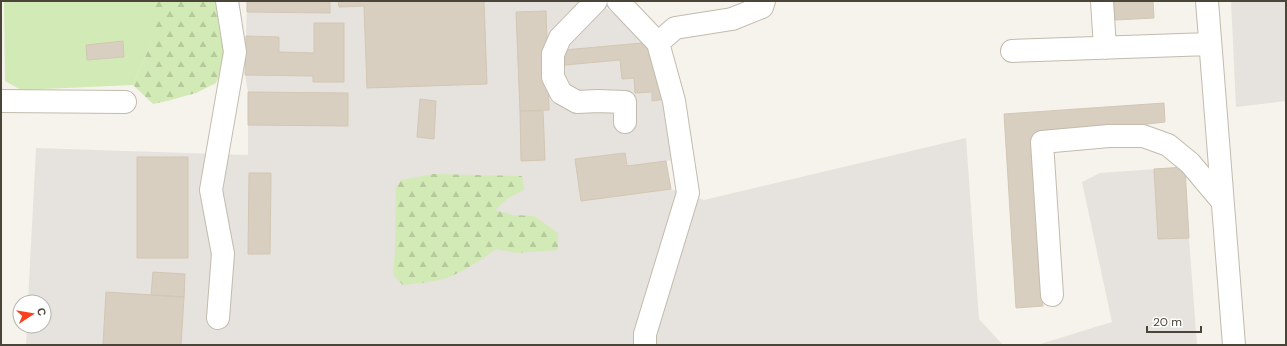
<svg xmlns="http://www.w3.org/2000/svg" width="1287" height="346" font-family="'DM Sans',sans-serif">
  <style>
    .industrial { fill: #e6e2dd }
    .forest { fill: url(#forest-firs) }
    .green { fill: #d2eab5 }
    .building { fill: #d8cfc1; stroke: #d3c7b4 }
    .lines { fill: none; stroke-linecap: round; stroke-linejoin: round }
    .minor-casing { stroke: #c2bbae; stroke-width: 24 }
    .minor { stroke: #fff; stroke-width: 22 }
  </style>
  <defs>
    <pattern id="forest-firs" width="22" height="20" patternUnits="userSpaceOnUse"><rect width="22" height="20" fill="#d2eab5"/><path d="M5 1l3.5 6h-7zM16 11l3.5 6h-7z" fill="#b6ca9c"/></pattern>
  </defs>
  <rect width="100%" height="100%" fill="#f6f3ec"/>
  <path class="industrial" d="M247 1H596L653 42 673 160 666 161 671 189 704 200 966 138 979 319 1003 345H26L27 326H44V302H28L36 148 248 155V92L245 75Z
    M1231 1H1286V101L1236 107Z
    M1185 167 1189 238 1197 345H1037L1112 322 1082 182 1100 173Z"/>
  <path class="forest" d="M151 1H221L224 62 216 83 196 93 167 101 153 104 133 85 151 43Z
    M433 174 522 176 524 190 508 198 495 210 513 215 534 216 558 233V250L516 253 496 249C483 258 469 268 454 275 439 282 420 283 403 285L393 275 395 251 396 188 401 180Z"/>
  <path class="green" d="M4 1H151V43L133 85 21 90 5 81Z"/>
  <path class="building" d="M247 1H330V13L247 12Z
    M338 1H484L487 84 367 88 364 6 339 7Z
    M1114 1H1153L1154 18 1115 20Z
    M546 11 549 110 520 111 516 12Z
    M314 23H344V82H313V76L245 75 246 36 279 37V52L314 53Z
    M123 41 124 57 87 60 86 45Z
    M653 42 666 99 652 101V92L635 93 634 78 622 79 620 60 565 65 564 50Z
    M248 92 348 93V126L248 125Z
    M420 99 436 101 434 139 417 137Z
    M1164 103 1165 122 1032 137 1043 306 1016 308 1004 114Z
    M520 111H543L545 160 521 161Z
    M625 153 627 166 666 161 671 189 581 201 575 159Z
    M137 157H188V258H137Z
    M1185 167 1189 238 1158 239 1154 169Z
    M249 173H271L270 254H248Z
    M153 272 185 274 184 297 151 295Z
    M106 292 184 297 181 345H103Z"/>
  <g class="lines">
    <g class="minor-casing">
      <path id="minor" d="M596 1 560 38 553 54V77L561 93 577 102 598 101 625 102V122
        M618 1 658 43 674 101 688 193 645 334V345
        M1102 1 1105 48
        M1207 1 1234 345
        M658 43 675 28 732 19 762 7 764 1
        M1012 51 1210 44
        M1 101 125 102
        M1052 295 1042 142 1109 136H1143L1168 145 1190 163 1222 201
        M218 318 223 254 211 190 235 52 227 1"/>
    </g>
    <use href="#minor" class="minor"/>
  </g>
  <rect width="1287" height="346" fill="none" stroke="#4b4439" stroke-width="4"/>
  <g transform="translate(32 314) rotate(78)"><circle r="19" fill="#ffffff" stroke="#b7b4b0"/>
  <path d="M0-3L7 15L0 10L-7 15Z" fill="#fc3f1d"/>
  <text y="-6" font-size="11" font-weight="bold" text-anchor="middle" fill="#4b4439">С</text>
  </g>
  <path d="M1147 326v6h54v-6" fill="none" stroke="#4b4439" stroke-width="2"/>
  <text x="1153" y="326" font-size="12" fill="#4b4439" stroke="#ffffff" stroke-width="3" paint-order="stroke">20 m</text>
</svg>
